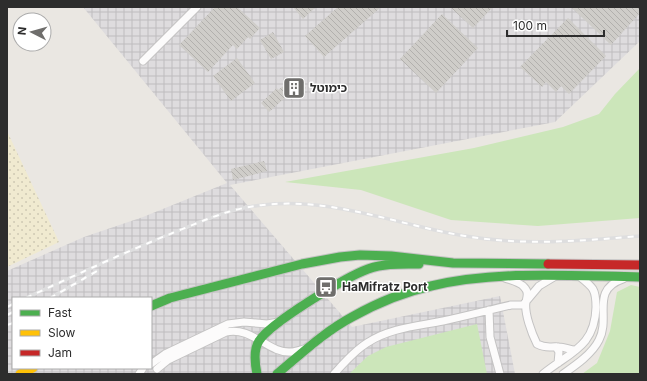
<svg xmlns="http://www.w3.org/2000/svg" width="647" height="381" font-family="Inter,'Noto Sans Hebrew',sans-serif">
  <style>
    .industrial { fill: url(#industrial-grid); fill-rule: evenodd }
    .grass { fill: #cce6ba }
    .sand { fill: url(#sand-dots) }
    .building { fill: url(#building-back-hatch) }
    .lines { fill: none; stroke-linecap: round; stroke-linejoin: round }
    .street-casing { stroke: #c4c3c3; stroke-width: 9 }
    .fast-casing { stroke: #c4c3c3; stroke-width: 11 }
    .slow-casing { stroke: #c4c3c3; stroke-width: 11 }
    .jam-casing { stroke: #c4c3c3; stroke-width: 11 }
    .street { stroke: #fcfbfb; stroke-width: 7 }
    .fast { stroke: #4caf50; stroke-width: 9 }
    .slow { stroke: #ffc107; stroke-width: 9 }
    .jam { stroke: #c62828; stroke-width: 9 }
    .rail-casing { stroke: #dededf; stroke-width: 3.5 }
    .rail { stroke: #fff; stroke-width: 2; stroke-dasharray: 6; stroke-linecap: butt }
    .labels { text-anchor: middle; stroke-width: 3; stroke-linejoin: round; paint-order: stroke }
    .poi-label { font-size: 12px; font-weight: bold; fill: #2d2d2d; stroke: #fff; text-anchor: start }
  </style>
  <defs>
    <pattern id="industrial-grid" width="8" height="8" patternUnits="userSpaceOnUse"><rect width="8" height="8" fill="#dedcde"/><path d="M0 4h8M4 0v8" fill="none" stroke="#bfbdbf"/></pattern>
    <pattern id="sand-dots" width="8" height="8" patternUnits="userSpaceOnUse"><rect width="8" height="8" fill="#f0ead0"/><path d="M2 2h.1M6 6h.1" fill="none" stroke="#cec9b3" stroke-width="1.8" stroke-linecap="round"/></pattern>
    <pattern id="building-back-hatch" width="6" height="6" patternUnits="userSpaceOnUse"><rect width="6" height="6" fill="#cfcdc9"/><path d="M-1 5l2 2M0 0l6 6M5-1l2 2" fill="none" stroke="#b2b0ad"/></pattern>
  </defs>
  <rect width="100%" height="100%" fill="#eae7e2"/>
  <path class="industrial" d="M83 7H640V41L555 122 230 185 352 327 500 296 515 374H7V271L84 237 143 217 227 183ZM13 298H151V368H13Z"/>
  <path class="grass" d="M640 68V218L538 226 451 220 361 190 285 182 474 148 563 127 599 114 615 94Z
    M631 285 640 287V374H582L597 363 610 331 617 292Z
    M477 324 487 374H349L368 356 386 347Z"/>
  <path class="sand" d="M7 131 59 242 7 267Z"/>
  <path class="building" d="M215 7H237L260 28 250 39 248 37 237 49 233 45 208 72 179 45Z
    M293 7H316L303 19Z
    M338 7H381L324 57 305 36Z
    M450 7H493L473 28Z
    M571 7H639L640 8V13L611 45Z
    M442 14 478 48 436 93 400 59Z
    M568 18 606 56 569 94 561 86 556 92 546 82 542 87 520 67Z
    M273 32 284 52 271 59 260 40Z
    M237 58 255 83 231 101 213 76Z
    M297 76 306 88 292 100 288 95 269 112 261 103 277 88 278 90Z
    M264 161 267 171 233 180 231 169Z"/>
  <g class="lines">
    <g class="street-casing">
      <path id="street" d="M143 61 197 7
        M505 278C510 280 520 282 524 287 529 292 527 297 526 302 524 313 532 334 537 344 547 349 550 346 559 347 565 347 570 350 575 350
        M489 310 490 337 500 374
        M556 347 559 352 558 363
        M151 364 165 354 228 324 244 322 267 324 279 322
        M157 369 168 360 226 332C252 326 269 354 291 352 295 352 300 350 304 349
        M139 374 143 368
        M334 374C344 363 354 351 367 343 389 328 418 326 443 321 466 316 489 310 511 305H523L539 286 554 277
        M543 374C570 352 595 347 596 307 596 289 593 287 579 276
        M563 374C576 365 592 354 599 340 611 317 590 290 623 279"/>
    </g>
    <g class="fast-casing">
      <path id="fast" d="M151 306 170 298 302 264 340 257 360 255 391 256 453 263 548 264
        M257 374C255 364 253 350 259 341 270 323 346 277 368 269 384 263 402 264 419 264
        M277 374C301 354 324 332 352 317 377 303 403 292 431 286 498 270 572 276 640 277"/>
    </g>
    <g class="slow-casing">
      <path id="slow" d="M20 374 33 368"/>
    </g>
    <g class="jam-casing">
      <path id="jam" d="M548 264 640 265"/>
    </g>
    <use href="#street" class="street"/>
    <use href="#fast" class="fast"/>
    <use href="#slow" class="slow"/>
    <use href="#jam" class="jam"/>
    <g class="rail-casing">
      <path id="rail" d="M26 298C76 275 125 252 175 232 205 220 231 208 263 205 332 197 398 225 465 236 525 246 579 241 640 236
        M50 298 97 271
        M7 307 13 304
        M7 315 13 312
        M7 325 13 323"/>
    </g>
    <use href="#rail" class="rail"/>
  </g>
  <defs>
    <g id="building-square" transform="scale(1.15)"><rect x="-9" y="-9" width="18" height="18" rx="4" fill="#6f6e6c" stroke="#fff"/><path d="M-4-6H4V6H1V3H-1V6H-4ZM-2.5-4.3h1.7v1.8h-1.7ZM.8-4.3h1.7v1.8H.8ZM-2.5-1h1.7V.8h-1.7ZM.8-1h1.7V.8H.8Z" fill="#fff"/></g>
    <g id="bus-square" transform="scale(1.15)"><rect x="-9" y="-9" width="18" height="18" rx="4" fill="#6f6e6c" stroke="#fff"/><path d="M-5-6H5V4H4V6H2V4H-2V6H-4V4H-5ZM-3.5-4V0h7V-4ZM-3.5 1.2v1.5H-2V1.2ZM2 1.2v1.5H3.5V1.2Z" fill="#fff"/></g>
  </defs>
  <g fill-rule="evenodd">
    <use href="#building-square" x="294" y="88"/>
    <use href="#bus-square" x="326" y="287"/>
  </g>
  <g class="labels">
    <g class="poi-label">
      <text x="310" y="92">כימוטל</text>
      <text x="342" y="291">HaMifratz Port</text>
    </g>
  </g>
  <rect width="647" height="381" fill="none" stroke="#2d2d2d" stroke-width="16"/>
  <rect x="12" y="297" width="140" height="72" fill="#ffffff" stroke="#ababab"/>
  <rect x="20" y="310" width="20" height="6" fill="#4caf50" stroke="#ababab"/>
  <text x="48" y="317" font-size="12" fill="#2d2d2d">Fast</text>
  <rect x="20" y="330" width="20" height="6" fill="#ffc107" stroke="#ababab"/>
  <text x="48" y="337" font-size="12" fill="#2d2d2d">Slow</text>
  <rect x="20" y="350" width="20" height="6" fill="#c62828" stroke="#ababab"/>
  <text x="48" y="357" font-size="12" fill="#2d2d2d">Jam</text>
  <g transform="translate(32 32) rotate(276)"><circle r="19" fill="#ffffff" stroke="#ababab"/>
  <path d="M0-3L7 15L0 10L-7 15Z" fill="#6f6e6c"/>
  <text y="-6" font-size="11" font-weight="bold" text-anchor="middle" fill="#2d2d2d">N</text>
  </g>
  <path d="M507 30v6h97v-6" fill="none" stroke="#2d2d2d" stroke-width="2"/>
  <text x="513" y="30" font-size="12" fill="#2d2d2d" stroke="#ffffff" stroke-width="3" paint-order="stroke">100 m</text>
</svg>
